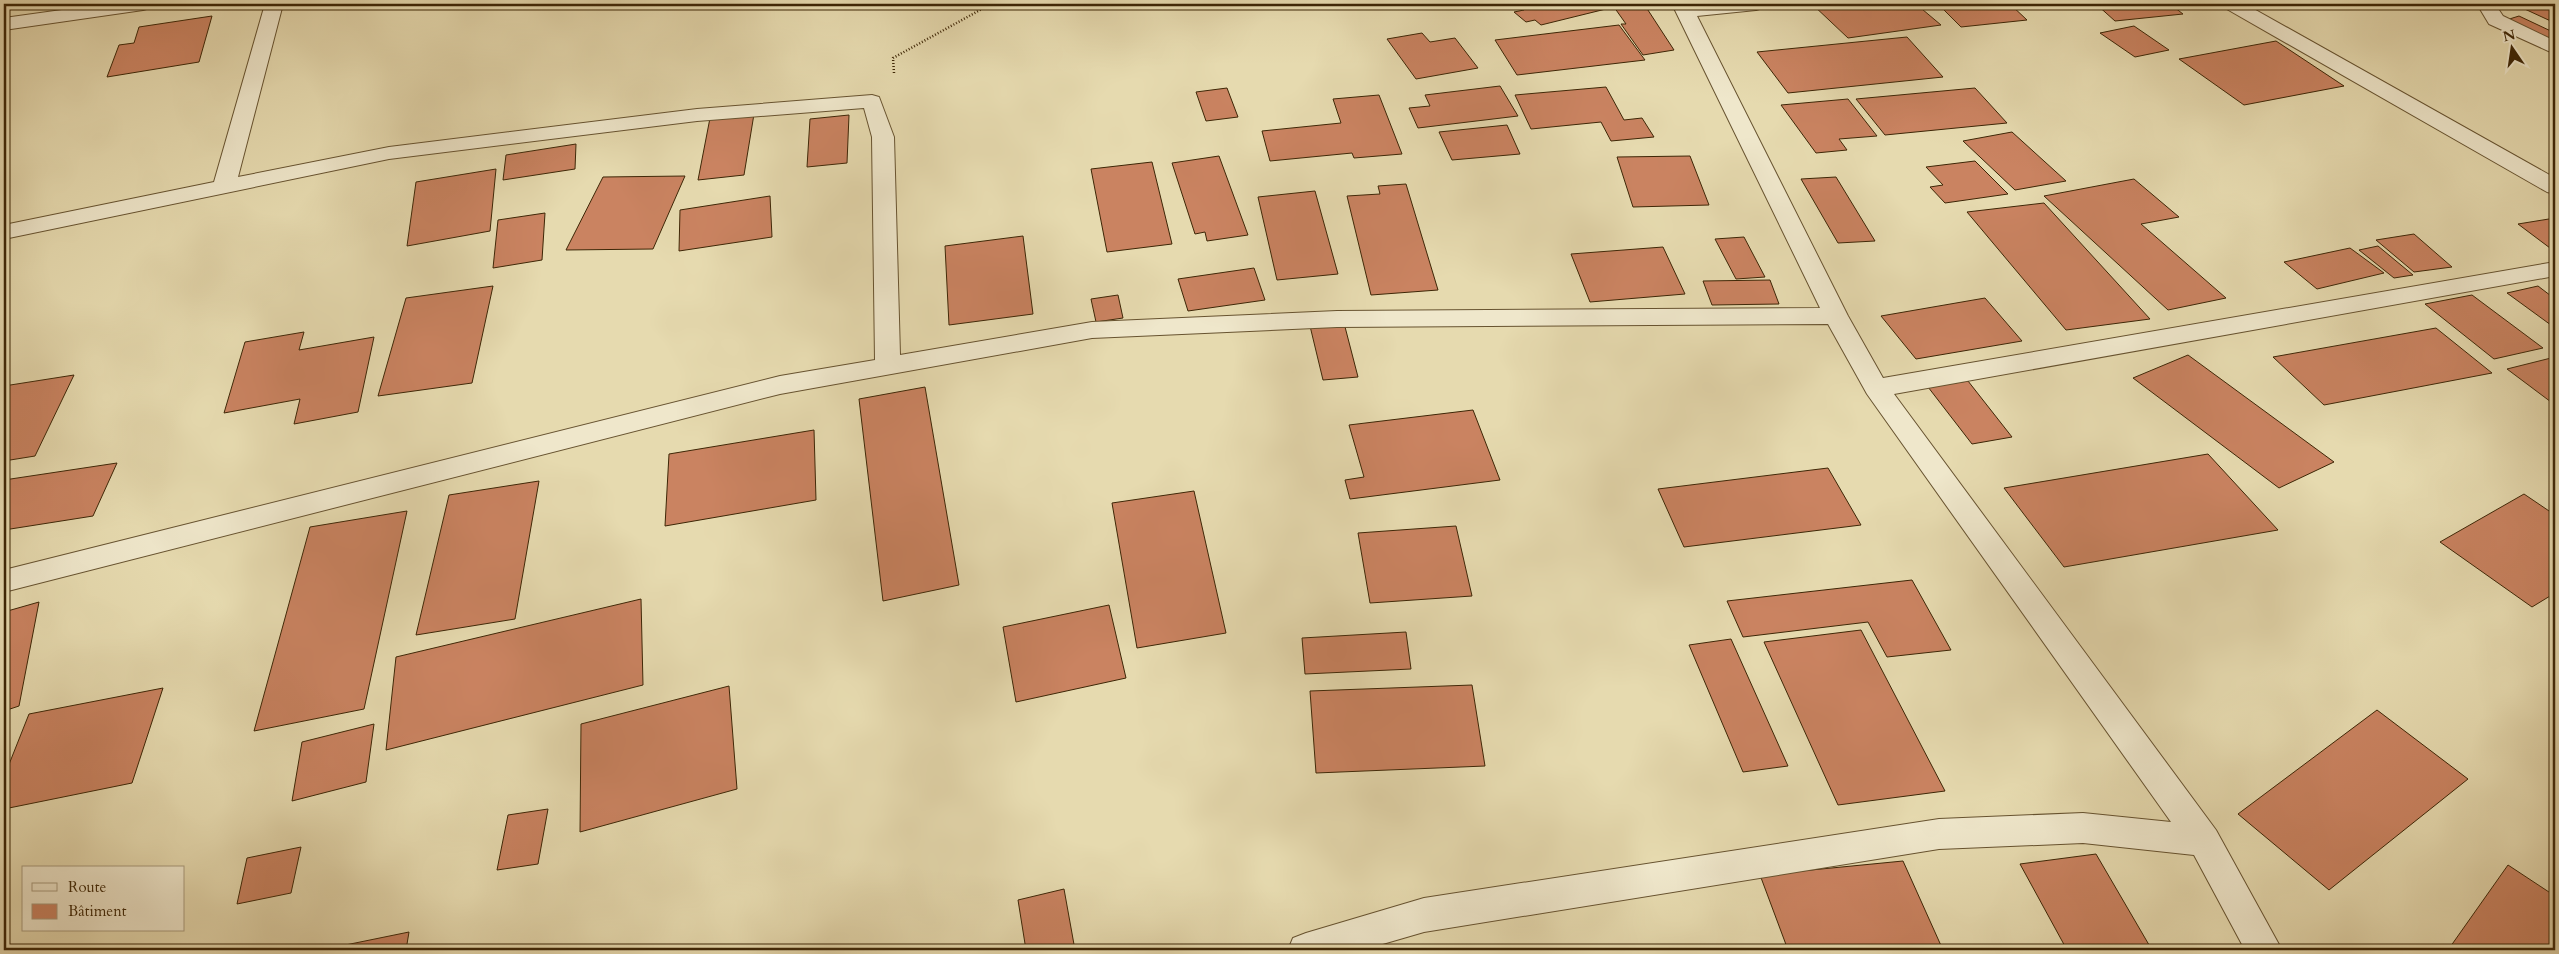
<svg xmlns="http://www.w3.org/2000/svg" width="2559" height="954" font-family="Cardo,serif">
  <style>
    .building { fill: #ca8361; stroke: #3d2606 }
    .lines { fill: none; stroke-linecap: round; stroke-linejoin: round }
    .minor-casing { stroke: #675330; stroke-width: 2 }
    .path { stroke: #3d2606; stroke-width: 2.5; stroke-dasharray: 1 2; stroke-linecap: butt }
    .minor { fill: #efe7cb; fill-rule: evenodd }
  </style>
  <rect width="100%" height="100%" fill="#e6daaf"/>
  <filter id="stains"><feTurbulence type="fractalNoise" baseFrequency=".004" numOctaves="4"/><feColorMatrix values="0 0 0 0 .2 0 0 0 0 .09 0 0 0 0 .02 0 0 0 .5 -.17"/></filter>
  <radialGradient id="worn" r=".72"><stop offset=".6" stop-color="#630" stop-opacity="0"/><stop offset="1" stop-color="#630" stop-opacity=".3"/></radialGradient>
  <path class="building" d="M1516 4H1644L1674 50 1643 55 1621 24H1626L1614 7 1541 25 1535 20 1526 22 1514 12 1524 10Z
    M1812 4H1916L1941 25 1848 38Z
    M1938 4H2010L2027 20 1961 27Z
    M2096 4H2170L2183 14 2115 21Z
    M2520 4H2555V23L2516 5Z
    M212 16 199 62 107 77 119 45 134 43 139 27Z
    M2519 16 2555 33V46L2503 21Z
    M1619 25 1645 60 1517 75 1495 40Z
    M2134 26 2169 50 2135 57 2100 33Z
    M1422 33 1430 42 1455 38 1478 68 1416 79 1387 39Z
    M1907 37 1943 77 1788 93 1757 52Z
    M2276 41 2344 86 2244 105 2179 59Z
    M1500 86 1518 116 1418 128 1409 108 1430 106 1425 95Z
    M1606 87 1624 120 1642 118 1654 137 1611 141 1601 122 1531 129 1515 95Z
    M1227 88 1238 117 1206 121 1196 92Z
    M1975 88 2007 123 1885 135 1856 99Z
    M1379 95 1402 154 1354 158 1352 153 1270 161 1262 131 1341 123 1333 99Z
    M1848 99 1877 136 1839 139 1847 150 1816 153 1781 105Z
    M754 114 744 175 698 180 710 118Z
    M849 115 847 163 807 167 810 119Z
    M1507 125 1520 154 1452 160 1439 132Z
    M2012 132 2066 181 2015 190 1963 141Z
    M576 144 575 169 503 180 506 155Z
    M1219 156 1248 235 1207 241 1205 232 1195 234 1172 163Z
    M1690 156 1709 205 1633 207 1617 157Z
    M1975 161 2008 194 1945 203 1930 187 1943 185 1926 167Z
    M1152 162 1172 244 1107 252 1091 169Z
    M496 169 490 231 407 246 416 182Z
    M685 176 653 249 566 250 603 177Z
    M1836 177 1875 241 1838 243 1801 179Z
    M2134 179 2179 217 2141 224 2226 298 2168 310 2044 196Z
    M1406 184 1438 290 1371 295 1347 196 1380 194 1378 186Z
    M1315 191 1338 274 1277 280 1258 197Z
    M770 196 772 237 679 251 680 210Z
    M2044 203 2150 319 2066 330 1967 212Z
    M545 213 542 260 493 268 498 220Z
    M2555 218V247L2550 248 2518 224Z
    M2414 234 2452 267 2414 272 2376 240Z
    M1023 236 1033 314 949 325 945 246Z
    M1744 237 1765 277 1736 279 1715 239Z
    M2378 246 2413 275 2394 278 2359 250Z
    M1663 247 1685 294 1590 302 1571 254Z
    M2350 248 2384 273 2317 289 2284 262Z
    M1254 268 1265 300 1188 311 1178 279Z
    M1770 280 1779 304 1712 305 1703 281Z
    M493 286 472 383 378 396 406 298Z
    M2538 286 2555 299V328L2507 293Z
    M1118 295 1123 318 1096 322 1091 299Z
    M2472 295 2543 348 2494 359 2425 304Z
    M1985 298 2022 341 1916 359 1881 316Z
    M1344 323 1358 377 1323 380 1310 326Z
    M2436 328 2492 373 2324 405 2273 357Z
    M304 332 299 350 374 337 358 412 294 424 300 399 224 413 245 342Z
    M2188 355 2334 462 2279 488 2133 378Z
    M2555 357V405L2507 369Z
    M74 375 35 456 4 461V386Z
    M1968 381 2012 437 1972 444 1928 387Z
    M925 387 959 585 883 601 859 399Z
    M1473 410 1500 480 1350 499 1345 480 1364 477 1349 425Z
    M814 430 816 500 665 526 669 454Z
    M2208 454 2278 530 2064 567 2004 488Z
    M117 463 93 516 4 530V480Z
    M1828 468 1861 525 1684 547 1658 489Z
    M539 481 515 619 416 635 449 495Z
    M1194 491 1226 633 1137 648 1112 503Z
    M2524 494 2555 515V593L2532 607 2440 542Z
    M407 511 364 709 254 731 310 527Z
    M1456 526 1472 596 1370 603 1358 533Z
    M1912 580 1951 650 1887 657 1868 622 1743 637 1727 601Z
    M641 599 643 685 386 750 396 657Z
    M39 602 19 706 4 711V612Z
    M1109 605 1126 678 1016 702 1003 627Z
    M1861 630 1945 791 1838 805 1764 642Z
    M1406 632 1411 669 1305 674 1302 638Z
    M1731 639 1788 766 1743 772 1689 645Z
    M1472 685 1485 766 1316 773 1310 691Z
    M729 686 737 789 580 832 581 724Z
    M163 688 132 783 4 809V777L29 714Z
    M2377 710 2468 779 2329 890 2238 814Z
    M374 724 366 782 292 801 302 742Z
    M548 809 538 864 497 870 508 815Z
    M301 847 291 893 237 904 247 858Z
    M2096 854 2152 950H2067L2020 864Z
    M1903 861 1943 950H1788L1760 875Z
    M2508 865 2555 896V950H2448Z
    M1064 889 1075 950H1026L1018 900Z
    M409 932 406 950H321Z"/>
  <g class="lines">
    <g class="minor-casing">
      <path id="minor" d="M105 4H152L150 8 143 10 4 30V18Z
        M265 4H283L238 177 389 147 697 109 872 95 879 97 894 137 900 355 1092 322 1337 311 1820 308 1672 4H1765L1763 8 1756 10 1697 16 1848 316 1883 378 2555 262V276L1894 394 2216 830 2282 950H2245L2194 855 2083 843 1939 849 1424 932 1362 950H1288L1293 938 1306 933 1424 898 1939 819 2083 813 2171 822 1867 394 1828 324 1337 327 1092 338 780 394 4 592V570L780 376 875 360 872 137 864 108 697 121 389 159 4 239V225L214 182Z
        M2223 4H2245L2555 178V194L2547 192 2225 8Z
        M2477 4H2495L2503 16 2555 41V54L2489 24Z"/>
    </g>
    <path class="path" d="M894 73 893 58 991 4"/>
    <use href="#minor" class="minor"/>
  </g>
  <rect width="2559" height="954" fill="none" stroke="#e6daaf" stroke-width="20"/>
  <rect x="5" y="5" width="2549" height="944" fill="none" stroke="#3d2606" stroke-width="2.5"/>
  <rect x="10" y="10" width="2539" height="934" fill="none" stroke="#3d2606"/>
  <rect x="22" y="866" width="162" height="65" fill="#efe7cb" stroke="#a89a7c"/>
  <rect x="32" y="883" width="25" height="8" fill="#efe7cb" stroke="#a89a7c"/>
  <text x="68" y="892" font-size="15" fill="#3d2606">Route</text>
  <rect x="32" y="904" width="25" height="15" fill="#ca8361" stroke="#a89a7c"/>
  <text x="68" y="916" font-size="15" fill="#3d2606">Bâtiment</text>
  <g transform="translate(2512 48) rotate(347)" stroke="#efe7cb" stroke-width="4" paint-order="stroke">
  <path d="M0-4L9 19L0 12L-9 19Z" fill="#3d2606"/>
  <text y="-8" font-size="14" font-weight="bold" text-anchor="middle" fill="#3d2606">N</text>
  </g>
  <rect width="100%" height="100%" filter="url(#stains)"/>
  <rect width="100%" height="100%" fill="url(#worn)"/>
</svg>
